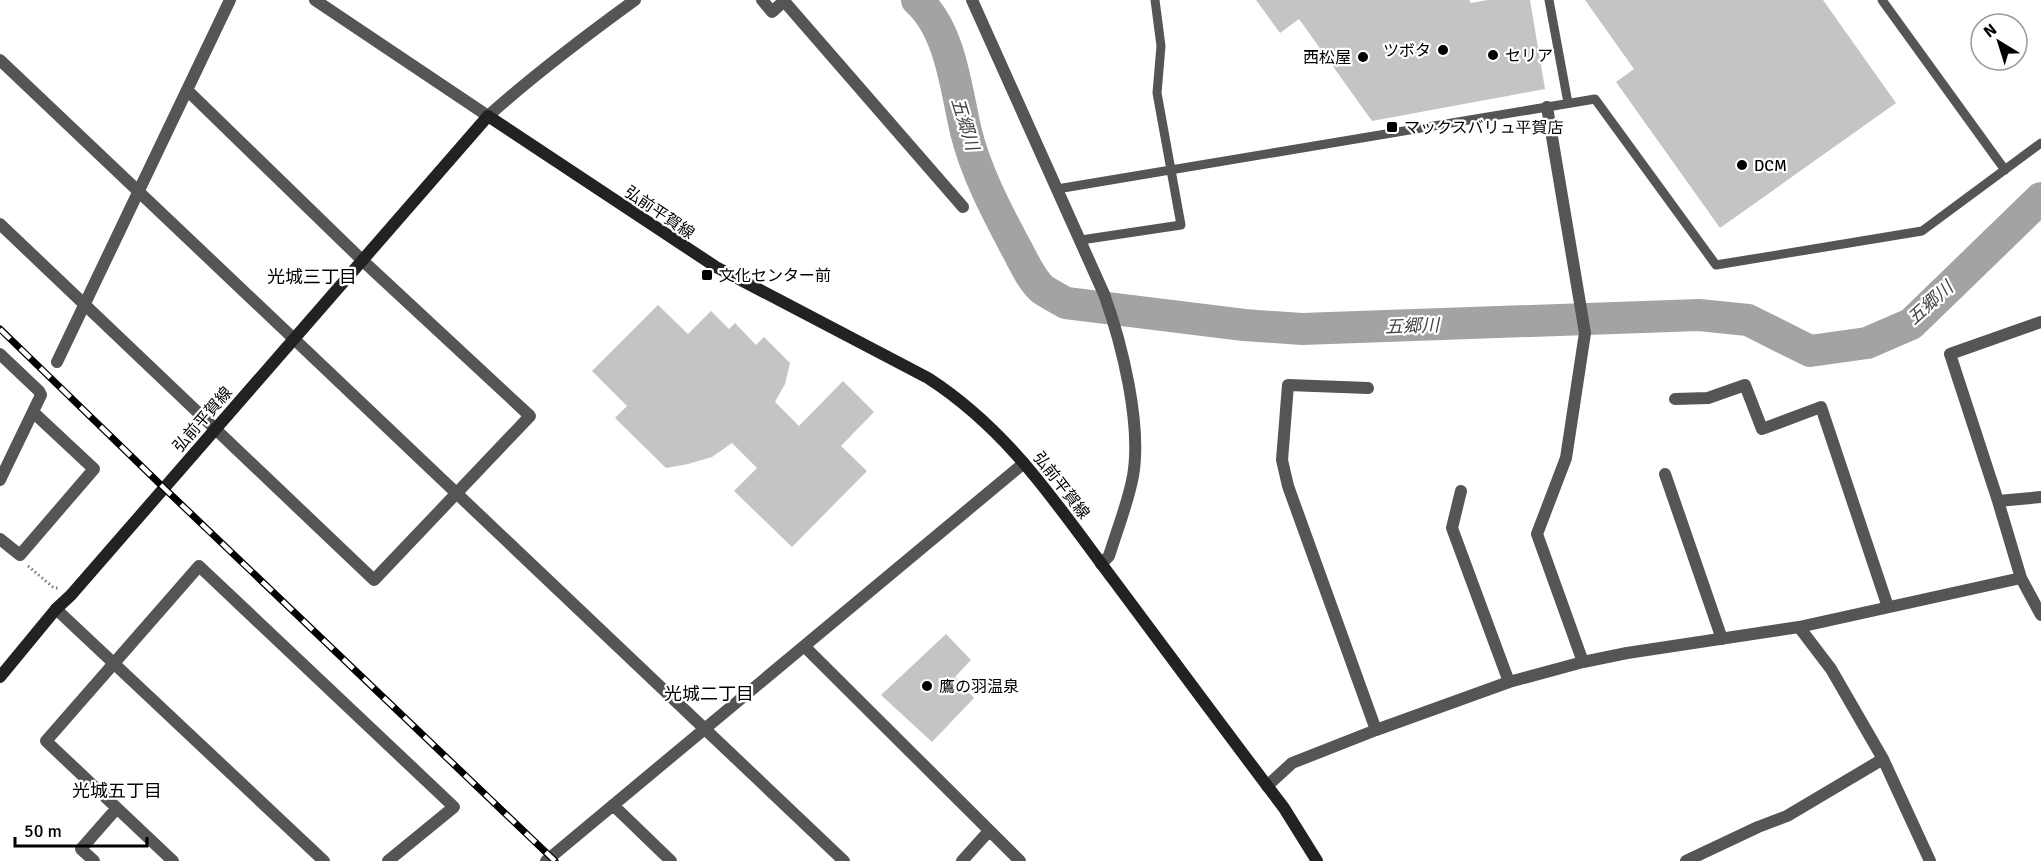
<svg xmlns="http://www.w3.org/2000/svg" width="2041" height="861" font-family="Signika,'Noto Sans JP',sans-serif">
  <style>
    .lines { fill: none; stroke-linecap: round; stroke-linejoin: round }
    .river { stroke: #a3a3a3; stroke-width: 32 }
    .building { fill: #c4c4c4 }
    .path { stroke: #777; stroke-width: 3; stroke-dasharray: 1.5 3; stroke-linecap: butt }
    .service { stroke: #555; stroke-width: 9 }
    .minor { stroke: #555; stroke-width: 12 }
    .tertiary { stroke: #555; stroke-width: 12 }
    .secondary { stroke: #222; stroke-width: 12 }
    .rail-casing { stroke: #000; stroke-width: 7 }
    .rail { stroke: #fff; stroke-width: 4.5; stroke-dasharray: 14; stroke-linecap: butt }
    .poi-dot { fill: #000; stroke: #fff; stroke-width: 2 }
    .labels { text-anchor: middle; stroke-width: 4.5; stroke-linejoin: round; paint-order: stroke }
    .poi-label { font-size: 16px; fill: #000; stroke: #fff; text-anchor: start }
    .street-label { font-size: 16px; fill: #000; stroke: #fff }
    .water-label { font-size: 18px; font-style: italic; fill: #444; stroke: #fff }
    .neighbourhood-label { font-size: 18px; fill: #000; stroke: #fff }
  </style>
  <rect width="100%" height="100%" fill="#fff"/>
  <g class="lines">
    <path class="river" d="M917 0C951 30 956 90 966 132 976 172 996 210 1015 246 1023 260 1030 278 1042 289 1049 294 1059 299 1066 303L1244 325 1302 329 1699 315 1748 320 1810 351 1867 343 1911 324 2041 198"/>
  </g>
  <path class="building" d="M1256 0H1469L1471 3 1488 0H1530L1545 89 1372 121 1299 19 1280 33Z
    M1585 0H1823L1896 103 1720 228 1616 82 1634 69Z
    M658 305 688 334 711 311 729 329 735 323 756 345 764 337 790 363 785 384 775 402 799 426 843 381 874 412 841 446 867 471 792 547 734 491 757 468 732 443 712 457 688 464 666 468 615 418 627 406 592 371Z
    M946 634 971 660 955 677 974 698 932 742 881 695Z"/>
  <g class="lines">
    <path class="path" d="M28 566 54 588H58"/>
    <path class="service" d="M1549 0 1568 103
      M1882 0 2005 170
      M1057 189 1595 99 1716 265 1922 231 2041 143
      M1081 240 1181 225 1157 93 1161 46 1155 0"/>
    <path class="minor" d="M762 0 772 12 785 0
      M972 0 1104 294C1122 344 1142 424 1133 476 1128 503 1117 530 1109 556L1101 564
      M784 1 963 207
      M1547 107 1585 333 1566 458 1537 534 1583 662
      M0 224 374 580 530 416 362 260 187 90
      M2041 322 1950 354 1998 501 2021 578 2041 615
      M0 354 39 391 41 395 0 480
      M57 362 230 0
      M1368 388 1288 385 1282 460 1288 486 1376 730
      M1675 399 1708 398 1745 385 1762 429 1821 407 1888 607
      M1665 474 1722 639
      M1461 491 1452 528 1509 682
      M1998 501 2041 497
      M0 539 20 555 94 469 33 412
      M1799 627 1831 669 1883 759 1930 861
      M804 646 1020 861
      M1267 786 1292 763 1376 730 1509 682 1583 662 1627 653 1799 627 2021 578
      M613 805 671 861
      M94 861 81 849 117 808
      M173 861 46 741 199 566 454 807 388 861
      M546 861 1024 463
      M962 861 989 831
      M1686 861 1758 827 1787 816 1883 759"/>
    <path class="tertiary" d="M315 0 488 116C535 74 584 37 635 0
      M0 60 844 861
      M56 609 324 861"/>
    <path class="secondary" d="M0 677 56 609 71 595 488 116 716 267 928 378C1010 431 1057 505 1115 582 1171 657 1227 733 1284 808L1317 861"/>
    <g class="rail-casing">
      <path id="rail" d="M0 329 164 488 555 861"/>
    </g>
    <use href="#rail" class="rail"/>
  </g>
  <g class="poi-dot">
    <circle cx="1443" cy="50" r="6"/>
    <circle cx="1493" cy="55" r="6"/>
    <circle cx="1363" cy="57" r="6"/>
    <rect x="1386" y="121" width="12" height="12" rx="3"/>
    <circle cx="1742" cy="165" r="6"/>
    <rect x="701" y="269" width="12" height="12" rx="3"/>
    <circle cx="927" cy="686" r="6"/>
  </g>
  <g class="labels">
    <g class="poi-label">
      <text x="1431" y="56" text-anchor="end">ツボタ</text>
      <text x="1505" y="61">セリア</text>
      <text x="1351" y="63" text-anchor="end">西松屋</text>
      <text x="1404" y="133">マックスバリュ平賀店</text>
      <text x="1754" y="171">DCM</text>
      <text x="719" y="281">文化センター前</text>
      <text x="939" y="692">鷹の羽温泉</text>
    </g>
    <g class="street-label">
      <text transform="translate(660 212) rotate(34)" y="6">弘前平賀線</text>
      <text transform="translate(202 419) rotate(-49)" y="6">弘前平賀線</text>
      <text transform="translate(1062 485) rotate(52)" y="6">弘前平賀線</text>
    </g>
    <g class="water-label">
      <text transform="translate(965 124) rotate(73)" y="6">五郷川</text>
      <text transform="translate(1930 303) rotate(-42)" y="6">五郷川</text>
      <text transform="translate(1412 326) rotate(-2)" y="6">五郷川</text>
    </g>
    <g class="neighbourhood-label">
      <text x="312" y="283">光城三丁目</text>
      <text x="709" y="700">光城二丁目</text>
      <text x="117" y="797">光城五丁目</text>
    </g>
  </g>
  <g transform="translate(1999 42) rotate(322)"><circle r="28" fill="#ffffff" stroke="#999999" stroke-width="1.5"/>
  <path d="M0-4.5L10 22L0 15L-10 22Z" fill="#000000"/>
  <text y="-9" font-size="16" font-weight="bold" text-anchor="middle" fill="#000000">N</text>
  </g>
  <path d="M15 837v9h132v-9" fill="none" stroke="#000000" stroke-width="3"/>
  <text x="24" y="837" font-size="18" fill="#000000" stroke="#ffffff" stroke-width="4.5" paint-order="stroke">50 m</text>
</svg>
